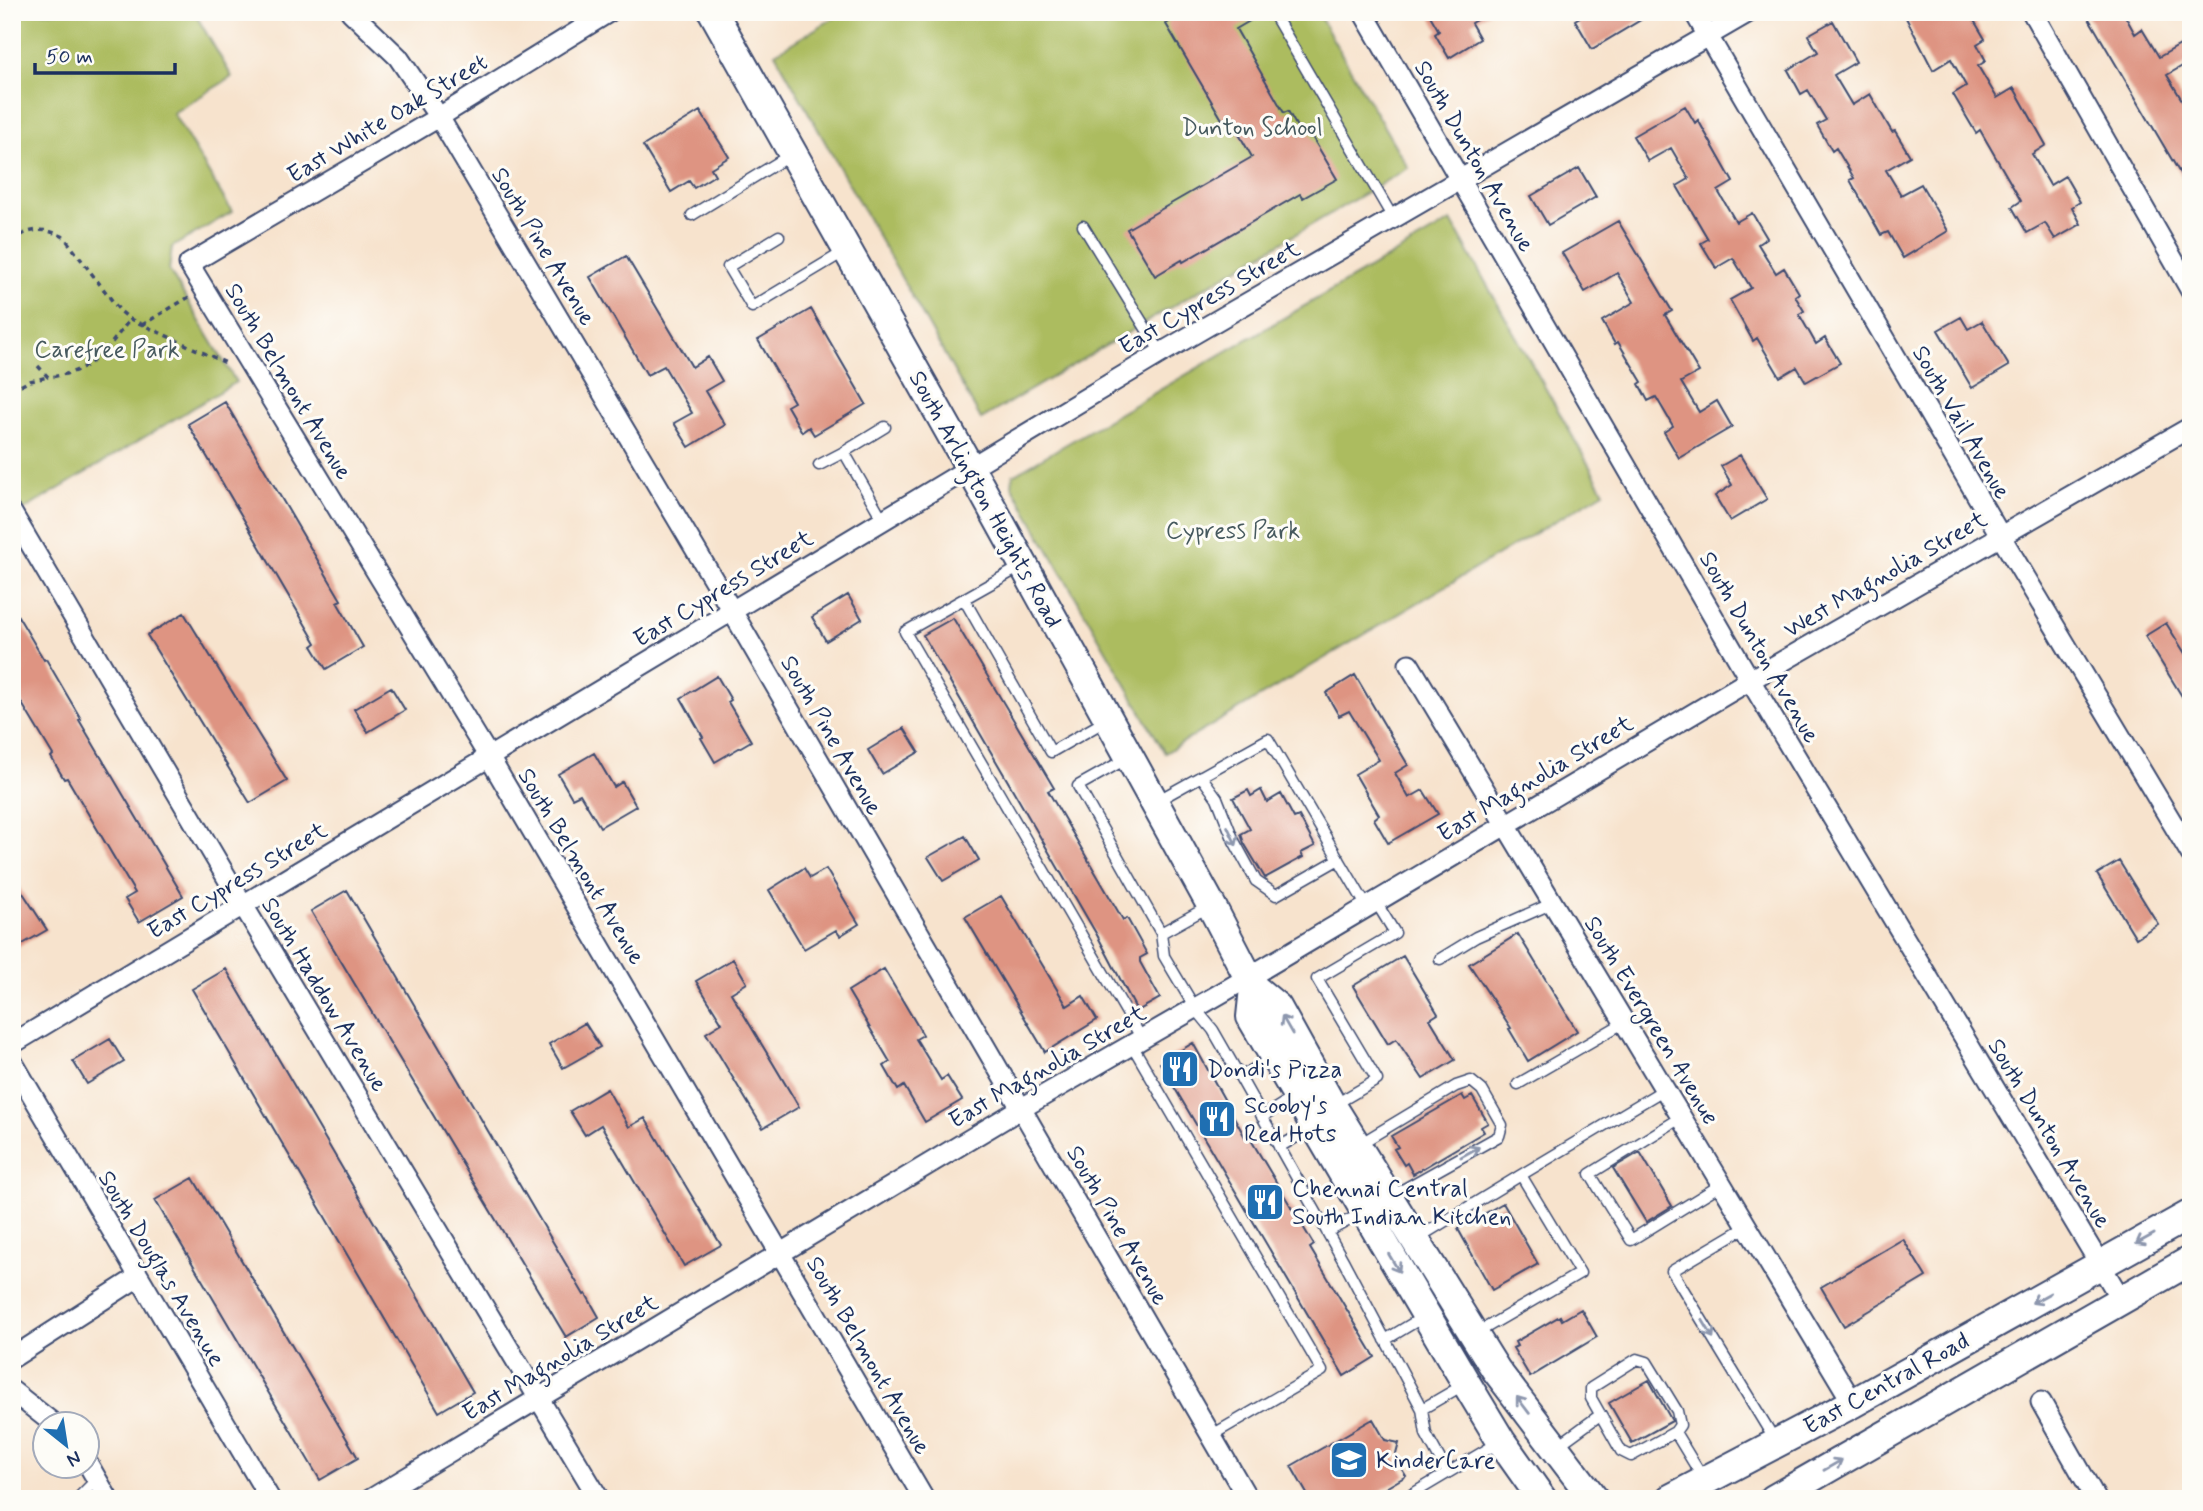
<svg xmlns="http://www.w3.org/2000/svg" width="2203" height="1511" font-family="Mynerve,sans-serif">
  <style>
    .green { fill: #acbc5f; stroke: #64765e; stroke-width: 2 }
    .building { fill: #de9482 }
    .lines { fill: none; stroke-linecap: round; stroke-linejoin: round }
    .service-casing { stroke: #3c4a6f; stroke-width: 13 }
    .minor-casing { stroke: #3c4a6f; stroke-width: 23 }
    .secondary-casing { stroke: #3c4a6f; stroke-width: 32 }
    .path { stroke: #3c4a6f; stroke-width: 3.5; stroke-dasharray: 5 5; stroke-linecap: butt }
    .service { stroke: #fff; stroke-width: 10 }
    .minor { stroke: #fff; stroke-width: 19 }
    .secondary { stroke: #fff; stroke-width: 28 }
    .oneway { stroke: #8d97ae }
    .labels { text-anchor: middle; stroke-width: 6; stroke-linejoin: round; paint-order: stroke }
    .street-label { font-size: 24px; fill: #1b2f5e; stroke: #fdfcf7 }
    .park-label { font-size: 24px; fill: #46595e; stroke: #fdfcf7 }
    .poi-label { font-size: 24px; fill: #1b2f5e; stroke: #fdfcf7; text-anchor: start }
  </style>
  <rect width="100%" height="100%" fill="#fdfcf7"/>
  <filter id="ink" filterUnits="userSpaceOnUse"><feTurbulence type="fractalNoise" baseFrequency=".0143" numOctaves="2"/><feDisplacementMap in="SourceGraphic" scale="14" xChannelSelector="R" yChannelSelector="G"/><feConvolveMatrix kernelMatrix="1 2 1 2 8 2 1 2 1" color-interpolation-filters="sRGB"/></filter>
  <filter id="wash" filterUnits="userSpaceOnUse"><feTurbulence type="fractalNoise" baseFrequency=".00686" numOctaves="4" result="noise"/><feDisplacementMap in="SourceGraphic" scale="28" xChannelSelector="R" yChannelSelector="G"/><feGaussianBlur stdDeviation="1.57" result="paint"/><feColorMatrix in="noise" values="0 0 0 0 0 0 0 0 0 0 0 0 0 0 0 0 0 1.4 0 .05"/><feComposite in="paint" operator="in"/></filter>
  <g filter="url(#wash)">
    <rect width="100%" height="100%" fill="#f7e3cd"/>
    <path class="green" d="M12 12H194L232 77 173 113 232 212 172 247 169 270 236 382 12 517Z
      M844 12H1317L1408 168 981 419 775 53Z
      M1451 221 1604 492 1165 753 1012 486 1013 475Z"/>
    <g id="blocks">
      <path class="building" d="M1163 12H1265L1236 29 1284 113 1288 111 1301 134 1308 130 1337 179 1303 198 1300 194 1183 262 1182 260 1155 276 1127 229 1252 157 1229 117 1223 121 1166 24 1169 22Z
        M1428 12H1490L1471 23 1480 39 1449 58 1435 34 1439 31Z
        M1588 12H1654L1592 49 1575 20Z
        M1903 12H1969L1985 39 1977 44 1986 61 1978 66 1997 98 2014 88 2046 145 2032 154 2050 185 2065 176 2080 202 2072 207 2081 224 2055 239 2045 223 2027 233 2012 207 2021 201 1980 130 1976 133 1953 94 1966 86 1951 59 1933 70Z
        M2085 12H2123L2135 34 2142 29 2159 57 2191 39V61L2167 75 2191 115V192Z
        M1833 21 1856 62 1834 75 1852 105 1870 94 1892 132 1895 131 1910 156 1886 170 1901 195 1921 184 1948 231 1903 258 1888 232 1881 235 1850 180 1854 178 1836 148 1832 151 1817 125 1826 120 1808 90 1801 94 1788 70 1818 52 1808 35Z
        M1685 106 1695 123 1698 120 1733 182 1718 191 1736 222 1752 213 1767 238 1758 244 1776 273 1784 268 1799 293 1795 296 1804 311 1799 314 1816 344 1825 338 1840 363 1806 382 1797 367 1780 377 1757 338 1753 341 1730 300 1751 288 1733 258 1716 268 1701 243 1708 239 1677 186 1689 179 1671 148 1648 161 1633 136Z
        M700 111 729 157 711 168 715 175 694 188 689 181 671 192 643 146Z
        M1579 168 1596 197 1548 225 1531 196Z
        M1618 221 1672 311 1665 315 1699 372 1681 382 1699 412 1717 401 1732 427 1679 458 1664 432 1673 426 1656 397 1648 401 1639 384 1642 382 1618 342 1615 344 1602 321 1634 302 1617 273 1585 292 1562 253Z
        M626 256 692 367 708 357 722 381 705 391 725 425 689 447 674 423 692 413 664 366 647 375 590 277Z
        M811 309 866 404 814 435 809 427 802 432 787 406 794 402 758 340Z
        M1961 317 1968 329 1982 321 2009 366 1972 388 1938 330Z
        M225 402 341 600 337 602 363 647 326 669 312 646 316 643 188 424Z
        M1740 455 1767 499 1730 521 1715 496 1732 485 1721 466Z
        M848 595 862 619 826 641 812 617Z
        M12 606 44 660 46 659 81 719 79 720 183 896 139 922 125 899 135 893 67 778 64 779 51 757 53 755 12 687Z
        M184 613 287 781 250 803 147 635Z
        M953 618 1054 788 1048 791 1123 920 1127 918 1147 954 1140 958V962L1160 998 1137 1011 1097 935 923 635Z
        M2166 623 2191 663V711L2145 636Z
        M1355 675 1408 765 1395 773 1409 798 1423 790 1438 814 1388 843 1374 819 1379 815 1355 774 1379 760 1349 711 1339 716 1326 693Z
        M717 676 731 700 728 702 751 741 715 762 701 738 703 737 681 698Z
        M391 687 405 710 368 732 354 709Z
        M904 728 919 752 882 774 868 750Z
        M594 753 614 787 622 782 636 806 600 827 580 794 572 798 558 774Z
        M1248 790 1251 796 1261 790 1267 802 1281 794 1294 818 1299 816 1315 846 1301 853 1303 857 1265 878 1244 843 1241 834 1250 829 1233 798Z
        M965 836 979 860 943 881 928 857Z
        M2119 861 2158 924 2136 938 2097 874Z
        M804 868 810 878 826 869 859 924 840 936 836 930 804 949 769 890Z
        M12 876 47 930 12 950Z
        M347 890 584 1295 586 1294 599 1317 566 1337 311 911Z
        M1001 896 1067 1006 1083 996 1097 1020 1045 1052 965 917Z
        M1518 934 1577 1031 1528 1061 1509 1029 1511 1028 1469 964Z
        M1403 956 1438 1014 1430 1019 1455 1060 1423 1079 1396 1039 1388 1044 1353 986Z
        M733 959 747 983 731 993 799 1107 763 1128 706 1033 722 1023 696 981Z
        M226 969 473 1392 439 1412 192 989Z
        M884 969 923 1035 916 1039 941 1080 947 1076 962 1100 925 1122 904 1086 898 1090 884 1066 890 1062 848 991Z
        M585 1023 600 1047 563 1068 549 1044Z
        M110 1039 124 1062 87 1084 73 1061Z
        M1193 1043 1245 1137 1248 1135 1314 1245 1310 1248 1375 1357 1344 1376 1160 1063Z
        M607 1089 629 1127 645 1118 721 1245 684 1266 601 1125 585 1135 570 1111Z
        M1462 1095 1465 1100 1472 1096 1488 1123 1481 1127 1484 1132 1413 1174 1407 1163 1404 1165 1394 1149 1398 1147 1391 1136Z
        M1640 1152 1672 1206 1646 1222 1613 1168Z
        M193 1178 358 1458 320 1480 155 1200Z
        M1503 1203 1538 1264 1492 1290 1458 1229Z
        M1903 1239 1926 1277 1844 1326 1821 1287Z
        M1581 1309 1597 1337 1530 1377 1513 1348 1517 1346 1515 1342 1560 1316 1562 1320Z
        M1649 1380 1672 1421 1632 1443 1609 1403Z
        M1373 1419 1385 1440 1399 1443 1395 1458 1406 1476 1367 1499H1310L1291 1466Z"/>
    </g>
  </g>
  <g filter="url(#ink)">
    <use href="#blocks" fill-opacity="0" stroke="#3c4a6f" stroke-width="2"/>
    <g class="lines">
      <g class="service-casing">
        <path id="service" d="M1275 16 1393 218
          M692 215 792 154
          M1083 226 1161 353
          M779 236 728 267 752 307 847 250
          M819 465 844 452
          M883 520 844 452 885 427
          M1022 566 905 632 1142 1039
          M964 599 1051 752 1107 720
          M1126 759 1078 786 1161 933 1208 907
          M1201 776 1217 798 1234 841 1256 881 1276 895 1339 859
          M1155 802 1268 739 1367 907
          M1161 933 1164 956 1195 1008 1213 1030 1240 1077 1344 1262 1422 1409 1465 1384
          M1440 959 1476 937 1553 903
          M1132 1045 1322 1371 1212 1435
          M1240 1077 1271 1059
          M1518 1084 1625 1022
          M1334 1105 1377 1080 1317 979 1395 933 1376 902
          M1262 1117 1294 1097
          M1682 1117 1590 1174 1631 1240 1722 1184
          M1358 1145 1456 1086 1471 1081 1482 1090 1502 1125 1499 1136 1390 1197
          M1279 1147 1312 1128
          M1521 1175 1665 1089
          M1748 1226 1672 1271 1776 1442
          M1327 1232 1364 1212
          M1416 1239 1521 1175 1580 1273 1475 1334
          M1385 1340 1425 1316
          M1422 1409 1426 1434 1447 1472
          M1675 1432 1631 1456 1621 1451 1591 1398V1388L1637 1359 1647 1362 1677 1411 1680 1425 1675 1432 1704 1480
          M1556 1447 1600 1415
          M77 1499 96 1480
          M1404 1499 1498 1443"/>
      </g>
      <g class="minor-casing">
        <path id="minor" d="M351 12 398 57 439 117 732 611 1248 1499
          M609 12 439 117 189 264 489 757 924 1499
          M1363 12 1750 680 2122 1301
          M1694 12 2000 535 2191 854
          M2032 12 2191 291
          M12 513 243 905 599 1499
          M1409 664 1853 1403
          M12 1044 1161 353 1749 12
          M12 1061 270 1499
          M12 1358 138 1277
          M12 1391 54 1424
          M2041 1402 2096 1499
          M88 1464 108 1499
          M371 1499 1022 1108 1249 977 1750 680 2191 427"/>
      </g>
      <g class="secondary-casing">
        <path id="secondary" d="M713 12 970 468 1211 905 1254 988 1277 1007 1332 1106 1496 1370 1594 1499
          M1254 988 1251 1017 1466 1383 1501 1441 1542 1499
          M1670 1499 1853 1403 2191 1214
          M1774 1499 2191 1260"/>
      </g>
      <path class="path" d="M12 240C31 228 44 227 64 237L120 311 130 319 226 363
        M142 325 189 297
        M38 366 48 377C91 373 106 351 130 319
        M12 390 30 381 48 377"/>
      <use href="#service" class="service"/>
      <use href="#minor" class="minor"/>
      <use href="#secondary" class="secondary"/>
    </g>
    <defs><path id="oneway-shaft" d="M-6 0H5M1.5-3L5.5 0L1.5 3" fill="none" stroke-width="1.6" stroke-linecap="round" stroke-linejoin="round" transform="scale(1.75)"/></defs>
    <g class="oneway">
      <use href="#oneway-shaft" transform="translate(1232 836) rotate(65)"/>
      <use href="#oneway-shaft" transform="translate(1287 1025) rotate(-120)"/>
      <use href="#oneway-shaft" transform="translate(1470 1152) rotate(-29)"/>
      <use href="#oneway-shaft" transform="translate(2145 1239) rotate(151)"/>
      <use href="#oneway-shaft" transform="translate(1394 1263) rotate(59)"/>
      <use href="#oneway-shaft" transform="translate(2041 1298) rotate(151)"/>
      <use href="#oneway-shaft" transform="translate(1708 1329) rotate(59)"/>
      <use href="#oneway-shaft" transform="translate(1523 1405) rotate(-127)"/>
      <use href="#oneway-shaft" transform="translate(1833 1465) rotate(-30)"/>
    </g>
  </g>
  <defs>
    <g id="restaurant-square" transform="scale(2.0125)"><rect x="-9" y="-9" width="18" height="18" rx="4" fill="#1f6fb2" stroke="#fdfcf7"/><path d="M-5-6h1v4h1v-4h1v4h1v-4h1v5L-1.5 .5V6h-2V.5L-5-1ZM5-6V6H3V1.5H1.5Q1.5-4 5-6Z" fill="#fff"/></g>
    <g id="school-square" transform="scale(2.0125)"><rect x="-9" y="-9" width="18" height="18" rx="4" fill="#1f6fb2" stroke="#fdfcf7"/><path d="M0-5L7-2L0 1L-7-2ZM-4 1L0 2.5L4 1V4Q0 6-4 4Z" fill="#fff"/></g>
  </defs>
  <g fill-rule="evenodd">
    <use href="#restaurant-square" x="1180" y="1069"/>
    <use href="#restaurant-square" x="1217" y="1119"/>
    <use href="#restaurant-square" x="1265" y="1202"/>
    <use href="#school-square" x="1349" y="1460"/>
  </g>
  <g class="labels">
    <g class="street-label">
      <text transform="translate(387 118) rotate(-31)" y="8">East White Oak Street</text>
      <text transform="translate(1475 156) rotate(60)" y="8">South Dunton Avenue</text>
      <text transform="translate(544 246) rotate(59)" y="8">South Pine Avenue</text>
      <text transform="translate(1209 297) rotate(-30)" y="8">East Cypress Street</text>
      <text transform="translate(289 381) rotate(59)" y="8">South Belmont Avenue</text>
      <text transform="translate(1962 422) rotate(60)" y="8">South Vail Avenue</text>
      <text transform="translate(986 499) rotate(61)" y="8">South Arlington Heights Road</text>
      <text transform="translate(1885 574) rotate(-30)" y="8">West Magnolia Street</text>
      <text transform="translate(723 588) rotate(-31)" y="8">East Cypress Street</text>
      <text transform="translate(1760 647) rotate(60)" y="8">South Dunton Avenue</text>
      <text transform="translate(832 735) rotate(60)" y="8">South Pine Avenue</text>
      <text transform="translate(1535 778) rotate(-31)" y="8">East Magnolia Street</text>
      <text transform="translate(582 866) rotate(59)" y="8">South Belmont Avenue</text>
      <text transform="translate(237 880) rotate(-31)" y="8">East Cypress Street</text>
      <text transform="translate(325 994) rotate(59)" y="8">South Haddow Avenue</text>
      <text transform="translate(1652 1020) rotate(59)" y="8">South Evergreen Avenue</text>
      <text transform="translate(1047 1066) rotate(-30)" y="8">East Magnolia Street</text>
      <text transform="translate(2050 1133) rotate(59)" y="8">South Dunton Avenue</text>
      <text transform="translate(1118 1225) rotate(60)" y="8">South Pine Avenue</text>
      <text transform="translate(162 1268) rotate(59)" y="8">South Douglas Avenue</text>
      <text transform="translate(869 1355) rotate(60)" y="8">South Belmont Avenue</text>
      <text transform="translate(560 1357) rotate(-31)" y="8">East Magnolia Street</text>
      <text transform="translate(1886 1383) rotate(-29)" y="8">East Central Road</text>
    </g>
    <g class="park-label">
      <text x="1252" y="135">Dunton School</text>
      <text x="107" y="357">Carefree Park</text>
      <text x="1233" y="538">Cypress Park</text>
    </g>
    <g class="poi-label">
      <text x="1207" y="1077">Dondi's Pizza</text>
      <text x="1244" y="1113">Scooby's<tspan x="1244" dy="28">Red Hots</tspan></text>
      <text x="1292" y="1196">Chennai Central<tspan x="1292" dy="28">South Indian Kitchen</tspan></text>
      <text x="1376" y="1468">KinderCare</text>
    </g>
  </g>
  <rect width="2203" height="1511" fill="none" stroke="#fdfcf7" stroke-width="42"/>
  <g transform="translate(66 1445) rotate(150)"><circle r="33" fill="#fdfcf7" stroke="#a3aaba" stroke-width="2"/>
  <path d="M0-5L12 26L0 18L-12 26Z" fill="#1f6fb2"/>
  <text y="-10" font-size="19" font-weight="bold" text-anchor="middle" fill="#1b2f5e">N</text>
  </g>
  <path d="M35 63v10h140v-10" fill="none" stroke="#1b2f5e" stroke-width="3.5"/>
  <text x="46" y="63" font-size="21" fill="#1b2f5e" stroke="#fdfcf7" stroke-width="5" paint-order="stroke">50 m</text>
</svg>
